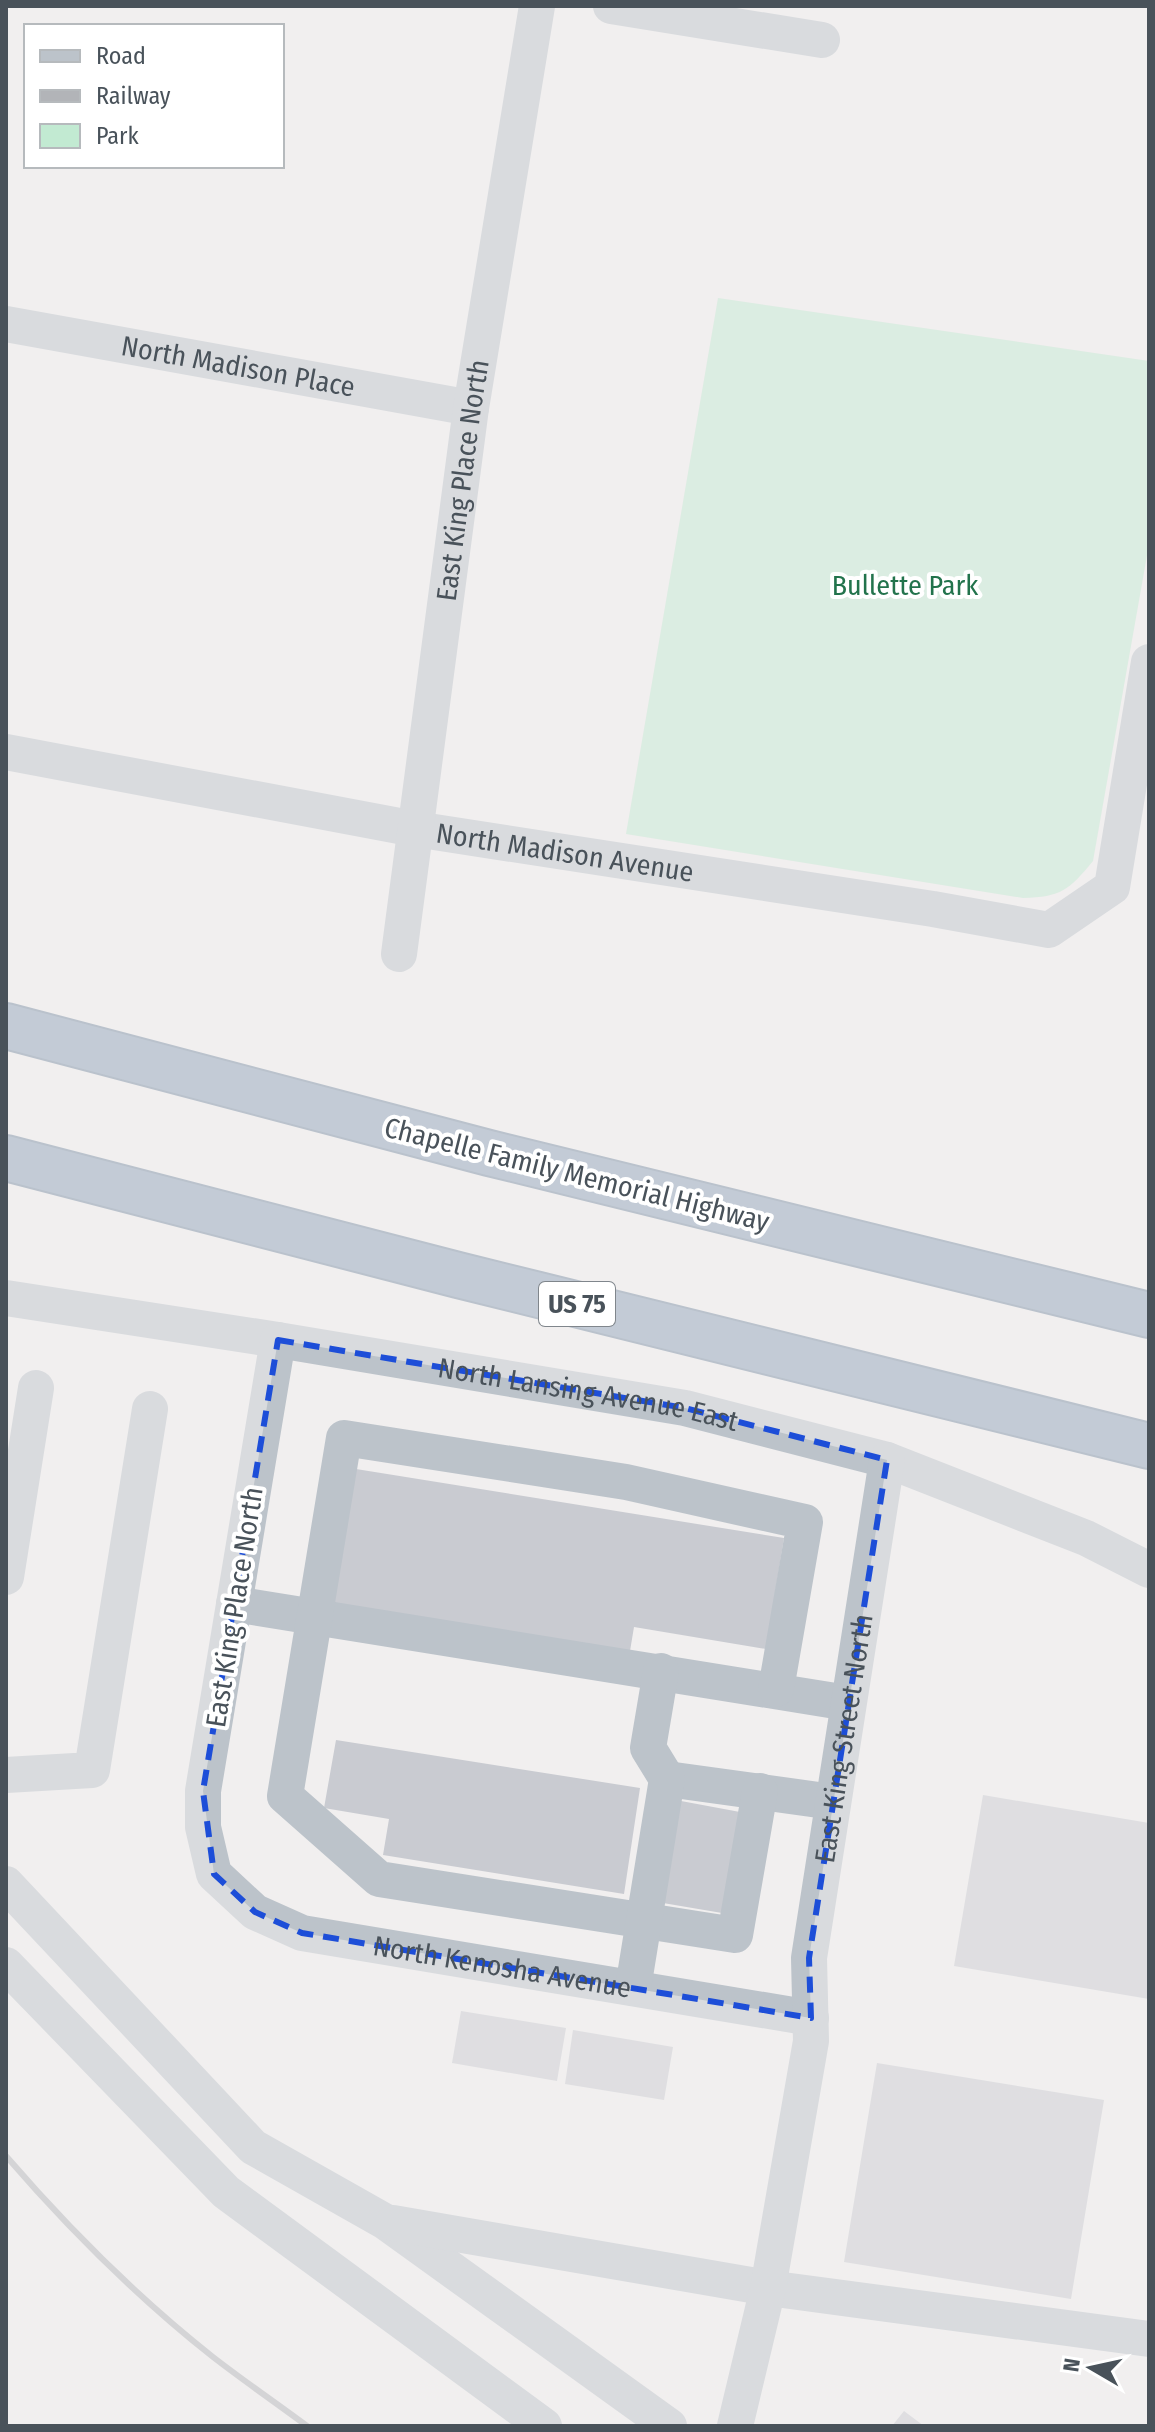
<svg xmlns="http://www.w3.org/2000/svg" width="1155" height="2432" font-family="'Fira Sans Condensed',sans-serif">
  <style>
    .green { fill: #c2ead2 }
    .building { fill: #c9cbd1 }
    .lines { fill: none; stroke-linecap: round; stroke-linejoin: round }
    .highway-casing { stroke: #788ca3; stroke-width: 48 }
    .minor { stroke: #bcc3ca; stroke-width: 36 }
    .highway { stroke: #8ca1b8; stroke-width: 44 }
    .rail { stroke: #b2b4b8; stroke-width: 6 }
    .marked { fill: none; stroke: #1d4ed8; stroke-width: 6; stroke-dasharray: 16 10; stroke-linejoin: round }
    .labels { text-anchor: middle; stroke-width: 8; stroke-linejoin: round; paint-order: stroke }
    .shield { fill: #fff; stroke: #80868c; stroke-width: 2 }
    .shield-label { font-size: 26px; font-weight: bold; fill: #49525a }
    .street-label { font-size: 28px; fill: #49525a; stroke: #fff }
    .park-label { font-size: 28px; fill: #22734c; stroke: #fff }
  </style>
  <rect width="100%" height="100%" fill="#f1efef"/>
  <path class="green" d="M718 298 1149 361V544L1093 861C1069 890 1061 897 1023 898L626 834Z"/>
  <path class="building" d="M356 1469 784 1538 766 1649 634 1627 630 1651 333 1603Z
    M336 1740 640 1788 624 1894 383 1855 389 1819 324 1808Z
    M983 1795 1149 1823V1999L954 1966Z
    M681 1801 740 1812 722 1913 663 1903Z
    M461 2011 566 2028 557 2081 452 2063Z
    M573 2030 673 2047 664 2100 565 2084Z
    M877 2063 1104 2100 1071 2299 844 2262Z
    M904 2411 924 2426H892Z"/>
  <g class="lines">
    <g class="highway-casing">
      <path id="highway" d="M6 1026 489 1153 1149 1315
        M6 1158 458 1275 1149 1446"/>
    </g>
    <g class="minor">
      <path d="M611 6 822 40"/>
      <path id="s1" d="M6 324 471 408"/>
      <path id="s2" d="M6 752 415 829 933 909 1049 930 1112 887 1149 662"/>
      <path id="s3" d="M399 954 471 408 537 6"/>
      <path id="s4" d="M6 1298 278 1340 685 1408 887 1460 1086 1538 1149 1570"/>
      <path id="s5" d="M278 1340 203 1791V1827L214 1874 255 1912 302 1933 811 2018"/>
      <path d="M6 1577 36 1388"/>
      <path d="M234 1604 848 1703"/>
      <path d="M6 1775 92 1770 150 1409"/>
      <path d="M667 1779 833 1802"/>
      <path d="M760 1791 735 1935 379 1879 285 1796 344 1438 626 1482 805 1522 776 1689"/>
      <path d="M6 1884 253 2147 384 2221 669 2426"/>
      <path d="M6 1965 226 2192 544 2426"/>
      <path d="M633 1988 667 1779 648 1748 661 1671"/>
      <path d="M393 2223 768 2288 1149 2339"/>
      <path id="s6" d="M735 2426 768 2288 811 2041 809 1958 887 1460"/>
    </g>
    <use href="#highway" class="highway"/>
    <path class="rail" d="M6 2156C69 2229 137 2297 213 2357 244 2381 276 2403 307 2426"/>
  </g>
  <path d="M0 0H1155V2432H0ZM278 1340 685 1408 887 1460 809 1958 811 2018 302 1933 255 1912 214 1874 203 1791Z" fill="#f1efef" fill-opacity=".55" fill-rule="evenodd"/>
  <path class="marked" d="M278 1340 685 1408 887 1460 809 1958 811 2018 302 1933 255 1912 214 1874 203 1791Z"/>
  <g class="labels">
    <rect class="shield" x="539" y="1282" width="76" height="44" rx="6"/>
    <g class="shield-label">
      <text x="577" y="1313">US 75</text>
    </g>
    <g class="street-label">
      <text dy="10" stroke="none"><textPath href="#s1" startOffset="236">North Madison Place</textPath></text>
      <text dy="10" stroke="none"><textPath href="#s3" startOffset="478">East King Place North</textPath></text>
      <text dy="10" stroke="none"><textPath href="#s2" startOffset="568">North Madison Avenue</textPath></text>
      <text transform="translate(577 1174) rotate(14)" y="10">Chapelle Family Memorial Highway</text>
      <text dy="10" stroke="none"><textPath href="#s4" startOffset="590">North Lansing Avenue East</textPath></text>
      <text transform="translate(234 1607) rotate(-81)" y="10">East King Place North</text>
      <text dy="10" stroke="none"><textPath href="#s6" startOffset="698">East King Street North</textPath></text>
      <text dy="10" stroke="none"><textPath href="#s5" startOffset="852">North Kenosha Avenue</textPath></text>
    </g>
    <g class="park-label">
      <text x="905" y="595">Bullette Park</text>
    </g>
  </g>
  <rect width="1155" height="2432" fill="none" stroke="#49525a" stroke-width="16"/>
  <rect x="24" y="24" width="260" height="144" fill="#ffffff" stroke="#b6babd" stroke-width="2"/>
  <rect x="40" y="50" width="40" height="12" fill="#bcc3ca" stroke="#b6babd" stroke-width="2"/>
  <text x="96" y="64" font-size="24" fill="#49525a">Road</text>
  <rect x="40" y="90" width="40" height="12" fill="#b2b4b8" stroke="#b6babd" stroke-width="2"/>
  <text x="96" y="104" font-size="24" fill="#49525a">Railway</text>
  <rect x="40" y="124" width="40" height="24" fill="#c2ead2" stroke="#b6babd" stroke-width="2"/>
  <text x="96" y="144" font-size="24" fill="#49525a">Park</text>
  <g transform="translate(1091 2368) rotate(279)" stroke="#ffffff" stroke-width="6" paint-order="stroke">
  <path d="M0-6L14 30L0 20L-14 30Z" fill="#49525a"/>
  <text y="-12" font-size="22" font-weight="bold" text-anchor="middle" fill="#49525a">N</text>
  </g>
</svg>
